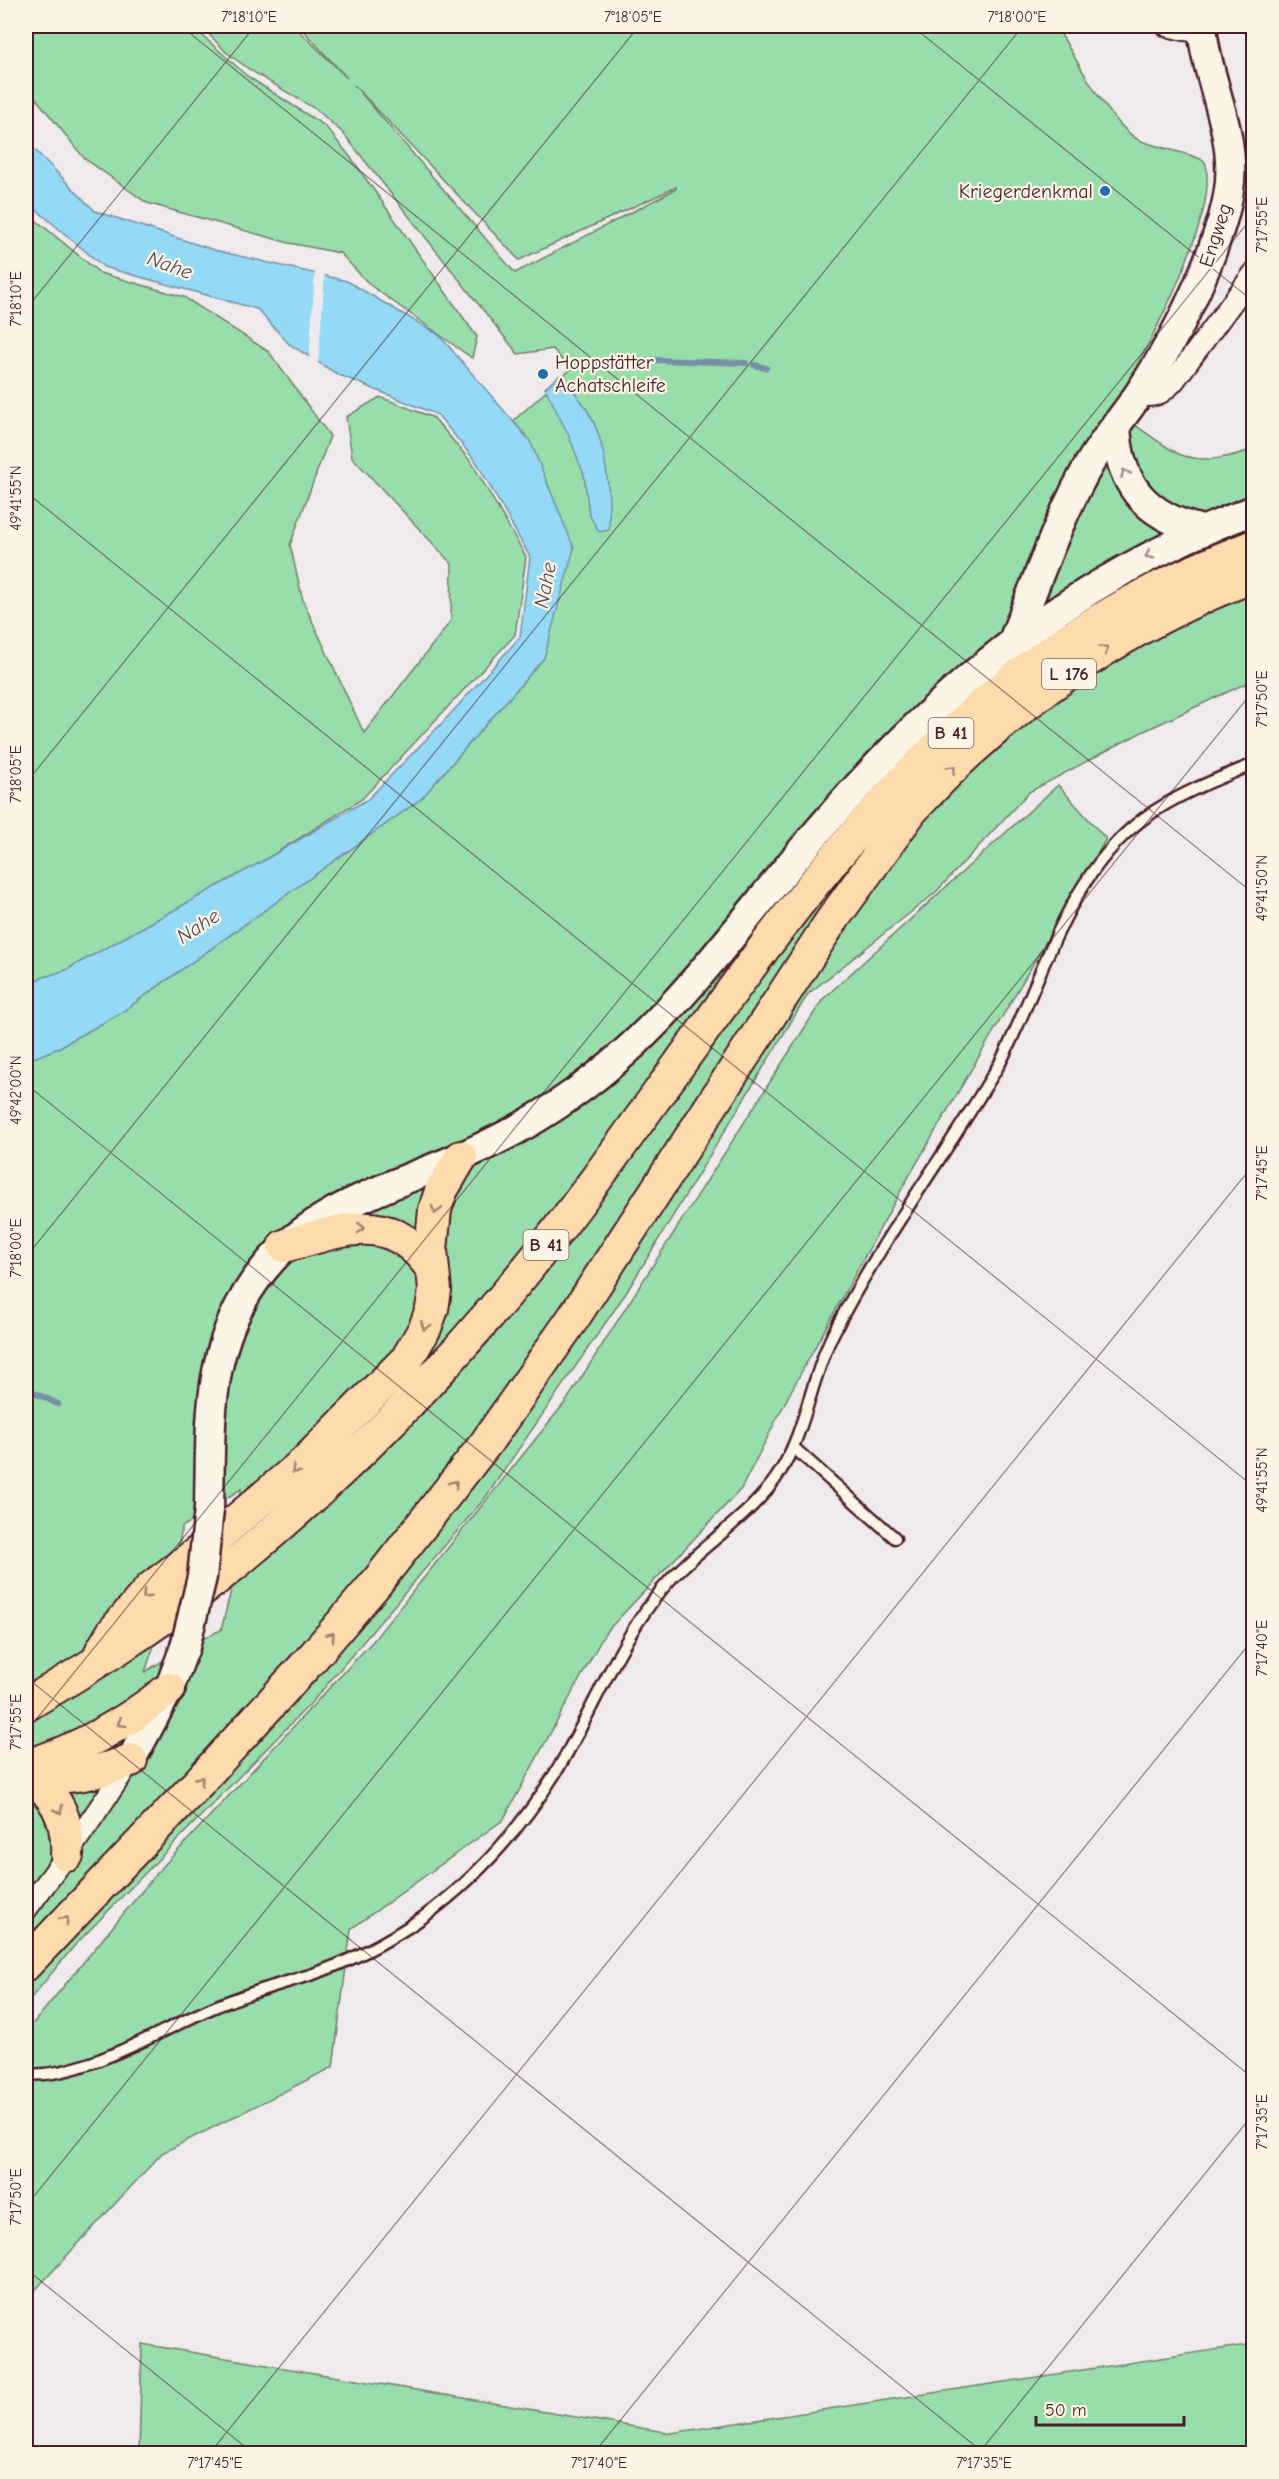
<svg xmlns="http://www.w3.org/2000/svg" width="1279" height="2479" font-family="'Comic Neue',sans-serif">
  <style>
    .green { fill: #98deab; stroke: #717e6b; stroke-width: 1.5; fill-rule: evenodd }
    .water { fill: #94d9f6; stroke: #768fa5; stroke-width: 1.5 }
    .pier { fill: #efeaeb }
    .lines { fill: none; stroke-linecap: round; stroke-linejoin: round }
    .stream { stroke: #768fa5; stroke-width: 6 }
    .lane-casing { stroke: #4a1f2b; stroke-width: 15 }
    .street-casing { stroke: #4a1f2b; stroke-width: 24 }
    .secondary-casing { stroke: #4a1f2b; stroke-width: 33 }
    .primary-casing { stroke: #4a1f2b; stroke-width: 36 }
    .lane { stroke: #fcf5e5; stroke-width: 10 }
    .street { stroke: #fcf5e5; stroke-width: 20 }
    .secondary { stroke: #fcf5e5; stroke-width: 28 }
    .primary { stroke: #fddbac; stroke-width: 32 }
    .secondary-bridge-casing { stroke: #4a1f2b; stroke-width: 33; stroke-linecap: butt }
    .secondary-bridge { stroke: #fcf5e5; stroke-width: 28 }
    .oneway { stroke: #a38a88 }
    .oneway2 { stroke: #a47d6c }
    .ticks { fill: none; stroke: #4a1f2b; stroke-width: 1.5; stroke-opacity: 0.45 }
    .poi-dot { fill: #1f6fb2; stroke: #fcf5e5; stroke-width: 2 }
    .labels { text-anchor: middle; stroke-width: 4.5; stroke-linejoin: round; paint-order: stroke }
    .shield { fill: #fcf5e5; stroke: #7f5f63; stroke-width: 1.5 }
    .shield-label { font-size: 18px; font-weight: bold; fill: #4a1f2b }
    .poi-label { font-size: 20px; fill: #4a1f2b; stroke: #fcf5e5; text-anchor: end }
    .street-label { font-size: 20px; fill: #4a1f2b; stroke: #fcf5e5 }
    .water-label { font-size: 21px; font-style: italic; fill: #5c4e5e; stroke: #fcf5e5 }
    .neatline { fill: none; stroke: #4a1f2b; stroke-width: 2 }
    .ticks-label { font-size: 15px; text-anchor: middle; fill: #4a1f2b }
  </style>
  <rect width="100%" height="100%" fill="#efeaeb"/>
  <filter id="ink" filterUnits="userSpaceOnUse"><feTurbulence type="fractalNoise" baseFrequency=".0167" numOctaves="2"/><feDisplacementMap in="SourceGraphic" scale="12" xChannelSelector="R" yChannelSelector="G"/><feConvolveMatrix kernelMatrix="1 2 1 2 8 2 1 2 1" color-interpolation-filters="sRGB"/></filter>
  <g filter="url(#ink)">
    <path class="green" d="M26 26H192L247 76 325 126 352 159 477 337 472 358 370 285 340 253 289 243 147 203 84 158 26 86Z
      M201 26H294L347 78 299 26H1056C1075 57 1108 121 1137 139 1151 147 1201 155 1205 162 1208 168 1207 178 1207 185 1206 206 1199 226 1192 246 1172 303 1142 356 1113 409 1128 419 1171 453 1184 456 1208 463 1231 457 1253 449V680L1140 733 1029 792 935 893 808 994 626 1293 485 1498 313 1701 75 1945 26 2004V1061L58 1048 119 1014 421 799 544 658 530 441 513 421 570 370 553 349 518 354 343 133 317 110 250 70 226 52ZM354 85 519 260 676 187V189L515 273ZM241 1489 240 1532 234 1579 221 1630 185 1647 145 1672 169 1602 182 1527Z
      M26 212 100 273 184 297 269 352 330 436 290 545 303 601 364 733 451 621 452 564 352 457 346 417 380 397 434 418 472 463 526 557 515 635 362 799 263 861 66 970 26 983Z
      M1058 785 1106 839 905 1183 790 1393 741 1489 605 1633 503 1820 351 1929 333 2067 162 2153 26 2300V2032L157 1873 373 1641 567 1400 823 999Z
      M142 2344 671 2433 1253 2344V2453H139Z"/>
    <path class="water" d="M26 141 95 211 214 250 347 281 439 335 530 441 574 548 544 658 421 799 119 1014 58 1048 26 1061V983L66 970 263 861 368 799 444 721 520 637 530 557 477 463 438 415 337 374 289 344 257 309 104 267 26 201Z
      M560 375C569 386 579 396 586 408 607 440 610 493 609 530L599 532 589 514 584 475 569 436 545 388Z"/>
    <path class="pier" d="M315 271 325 273 318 366 309 360Z"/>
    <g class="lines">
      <path class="stream" d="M596 362 656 360 746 363
        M754 365 766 368
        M26 1389 58 1404"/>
      <g class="lane-casing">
        <path id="lane" d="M793 1447 895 1538
          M26 2074C79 2080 161 2030 212 2008 244 1994 277 1985 310 1975 350 1962 387 1942 422 1918 476 1879 521 1828 556 1772 586 1723 607 1670 638 1622 651 1602 667 1581 685 1565 716 1536 757 1509 780 1472 806 1430 811 1378 833 1334 880 1241 947 1153 1000 1063 1043 980 1065 877 1143 819 1175 795 1217 779 1254 764"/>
      </g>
      <g class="street-casing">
        <path id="street" d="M1167 26 1184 30 1202 32
          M1138 395C1156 398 1162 394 1174 381L1254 273
          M26 1910 67 1855 131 1761"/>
      </g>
      <g class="secondary-casing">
        <path id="secondary" d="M1116 424C1118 483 1144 516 1202 530
          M1013 641C1037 581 1058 519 1090 463 1105 438 1124 416 1140 392 1170 347 1193 302 1212 251 1220 228 1228 206 1230 181 1234 127 1206 78 1202 26
          M209 1509C211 1421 205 1341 264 1269 312 1208 391 1187 460 1157 500 1140 538 1119 573 1094 663 1031 728 939 797 856 928 698 1059 584 1254 510
          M131 1760 169 1689 185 1647"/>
      </g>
      <g class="primary-casing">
        <path id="primary" d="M896 826C920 802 943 776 967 754 1050 678 1148 615 1254 576
          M284 1246C344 1230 390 1208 433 1270
          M101 1652 113 1632 151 1588 205 1547 305 1462 407 1359 425 1328 432 1309 435 1290 431 1250 435 1210 441 1191 461 1157
          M26 1705C90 1667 153 1628 212 1582 325 1493 432 1385 523 1274 678 1083 804 855 994 695 1070 630 1161 582 1254 546
          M26 1766C79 1750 125 1724 169 1689
          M26 1775C62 1780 97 1774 131 1760
          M28 1776C57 1794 69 1821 67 1855
          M26 1964 199 1782 313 1657 377 1582 486 1443 574 1317 830 923 911 811"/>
      </g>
      <use href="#lane" class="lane"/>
      <use href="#street" class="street"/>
      <use href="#secondary" class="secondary"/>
      <use href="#primary" class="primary"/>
      <g class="secondary-bridge-casing">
        <path id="secondary-bridge" d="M185 1647 202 1577 209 1509"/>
      </g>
      <use href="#secondary-bridge" class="secondary-bridge"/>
    </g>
    <defs><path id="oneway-chevron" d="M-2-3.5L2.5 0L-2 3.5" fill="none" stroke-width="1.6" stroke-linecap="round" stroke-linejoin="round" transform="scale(1.5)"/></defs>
    <g class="oneway">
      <use href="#oneway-chevron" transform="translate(1125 473) rotate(-114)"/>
      <use href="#oneway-chevron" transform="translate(1149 555) rotate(152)"/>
    </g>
    <g class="oneway2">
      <use href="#oneway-chevron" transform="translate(1105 649) rotate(-34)"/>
      <use href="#oneway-chevron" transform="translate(952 769) rotate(-46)"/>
      <use href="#oneway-chevron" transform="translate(436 1210) rotate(104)"/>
      <use href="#oneway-chevron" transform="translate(361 1228) rotate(2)"/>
      <use href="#oneway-chevron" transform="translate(425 1326) rotate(112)"/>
      <use href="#oneway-chevron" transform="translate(295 1470) rotate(138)"/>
      <use href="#oneway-chevron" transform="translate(454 1484) rotate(-52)"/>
      <use href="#oneway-chevron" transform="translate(146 1595) rotate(133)"/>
      <use href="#oneway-chevron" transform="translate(331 1636) rotate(-49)"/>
      <use href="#oneway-chevron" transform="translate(121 1723) rotate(148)"/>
      <use href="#oneway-chevron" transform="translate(200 1780) rotate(-47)"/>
      <use href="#oneway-chevron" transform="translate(59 1810) rotate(63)"/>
      <use href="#oneway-chevron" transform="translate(65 1920) rotate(-48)"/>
    </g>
  </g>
  <path class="ticks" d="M181 26 1254 894M912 26 1254 302M26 309 255 26M26 492 1254 1487M26 783 639 26M26 1084 1254 2079M26 1257 1023 26M26 1677 985 2454M26 1732 1254 215M26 2206 1254 690M26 2269 254 2454M209 2454 1254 1164M593 2454 1254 1638M978 2454 1254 2113"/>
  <g class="poi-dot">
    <circle cx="1105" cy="191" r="6"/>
    <circle cx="543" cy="374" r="6"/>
  </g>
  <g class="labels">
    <g class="shield">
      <rect x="1042" y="659" width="54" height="30" rx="4.5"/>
      <rect x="928.5" y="718" width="45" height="30" rx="4.5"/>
      <rect x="523.5" y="1230" width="45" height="30" rx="4.5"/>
    </g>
    <g class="shield-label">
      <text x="1069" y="680">L 176</text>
      <text x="951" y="739">B 41</text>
      <text x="546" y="1251">B 41</text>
    </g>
    <g class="poi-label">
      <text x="1093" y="198">Kriegerdenkmal</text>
      <text x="555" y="369" text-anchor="start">Hoppstätter<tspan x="555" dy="23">Achatschleife</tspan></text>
    </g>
    <g class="street-label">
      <text transform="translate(1215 235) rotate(-72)" y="7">Engweg</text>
    </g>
    <g class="water-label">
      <text transform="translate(170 265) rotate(20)" y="7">Nahe</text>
      <text transform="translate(545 585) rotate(-79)" y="7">Nahe</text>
      <text transform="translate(198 926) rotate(-33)" y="7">Nahe</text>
    </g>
  </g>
  <rect width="1279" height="2479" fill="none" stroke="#fcf5e5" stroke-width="66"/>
  <path d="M1036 2416v9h148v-9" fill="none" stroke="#4a1f2b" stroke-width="3"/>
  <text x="1045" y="2416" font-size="18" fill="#4a1f2b" stroke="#fcf5e5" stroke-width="4.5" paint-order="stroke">50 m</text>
  <rect x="33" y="33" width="1213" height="2413" class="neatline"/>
  <g class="ticks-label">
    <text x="249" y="22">7°18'10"E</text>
    <text x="633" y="22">7°18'05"E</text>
    <text x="1017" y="22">7°18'00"E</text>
    <text transform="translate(1262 225) rotate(-90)" y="5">7°17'55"E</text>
    <text transform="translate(16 299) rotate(-90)" y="5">7°18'10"E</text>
    <text transform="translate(16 498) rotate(-90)" y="5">49°41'55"N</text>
    <text transform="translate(1262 699) rotate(-90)" y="5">7°17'50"E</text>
    <text transform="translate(16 774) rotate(-90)" y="5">7°18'05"E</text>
    <text transform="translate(1262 888) rotate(-90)" y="5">49°41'50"N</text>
    <text transform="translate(16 1090) rotate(-90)" y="5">49°42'00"N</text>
    <text transform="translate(1262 1173) rotate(-90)" y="5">7°17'45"E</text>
    <text transform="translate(16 1248) rotate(-90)" y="5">7°18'00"E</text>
    <text transform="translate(1262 1480) rotate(-90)" y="5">49°41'55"N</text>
    <text transform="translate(1262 1648) rotate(-90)" y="5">7°17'40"E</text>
    <text transform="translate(16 1722) rotate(-90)" y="5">7°17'55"E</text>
    <text transform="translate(1262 2122) rotate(-90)" y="5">7°17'35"E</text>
    <text transform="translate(16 2197) rotate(-90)" y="5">7°17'50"E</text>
    <text x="215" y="2468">7°17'45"E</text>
    <text x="599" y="2468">7°17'40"E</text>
    <text x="984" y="2468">7°17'35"E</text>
  </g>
</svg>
